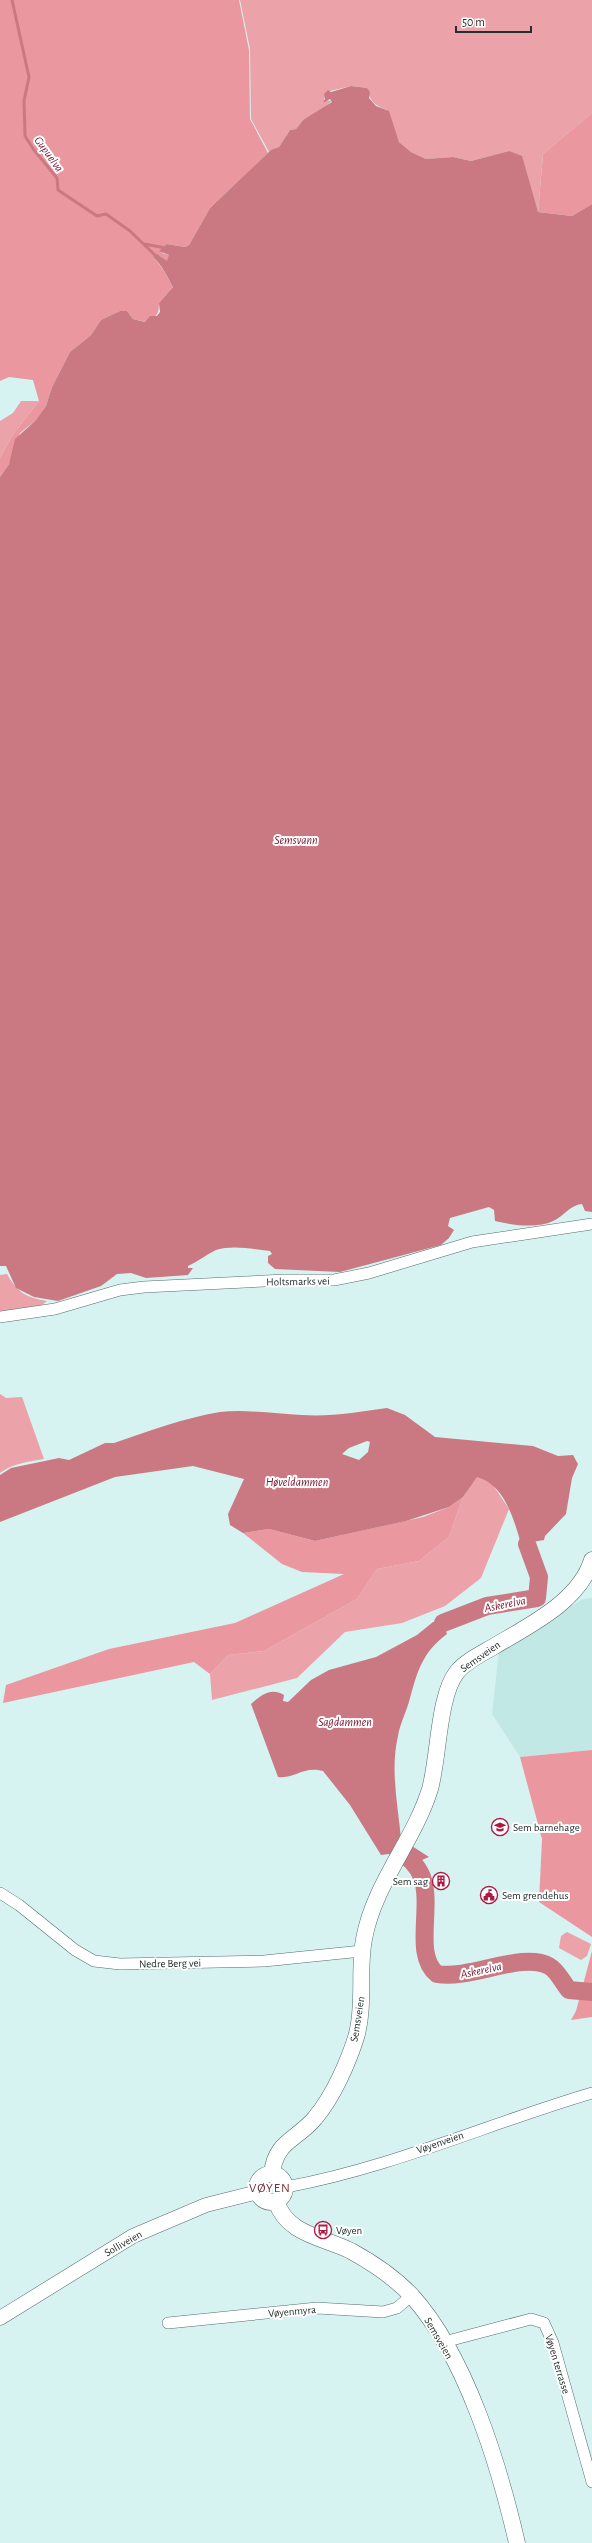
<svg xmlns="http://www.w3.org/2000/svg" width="592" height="2543" font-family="'Alegreya Sans',sans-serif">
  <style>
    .built { fill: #c2e8e5 }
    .green { fill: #eba2a8 }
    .forest { fill: #eb97a0 }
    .water { fill: #ca7982; fill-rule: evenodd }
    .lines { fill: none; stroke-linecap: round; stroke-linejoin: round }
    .stream { stroke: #ca7982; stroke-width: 3 }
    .river { stroke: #ca7982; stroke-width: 18 }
    .minor-casing { stroke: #536d6c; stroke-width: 12 }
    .tertiary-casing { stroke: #536d6c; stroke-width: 15 }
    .secondary-casing { stroke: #536d6c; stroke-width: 17 }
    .minor { stroke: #fff; stroke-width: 11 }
    .tertiary { stroke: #fff; stroke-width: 14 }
    .secondary { stroke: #fff; stroke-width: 16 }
    .labels { text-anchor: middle; stroke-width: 4; stroke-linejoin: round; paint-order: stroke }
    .street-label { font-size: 11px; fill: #242f2e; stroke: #fff }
    .poi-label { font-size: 11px; fill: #242f2e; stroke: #fff; text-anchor: start }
    .water-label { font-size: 12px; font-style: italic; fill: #79172e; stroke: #fff }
    .quarter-label { font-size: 13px; letter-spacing: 1px; fill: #77303b; stroke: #fff }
  </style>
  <rect width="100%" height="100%" fill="#d6f3f1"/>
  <path class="built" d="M592 1598V1750L520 1757 492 1714 499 1650 583 1599Z"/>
  <path class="green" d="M240 0H592V113L543 154 538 212 509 151 471 161 453 157 426 159 411 152 399 142 387 110C376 106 369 101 367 88L351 86 326 92 324 100 332 101 320 111 303 120 296 129 290 130 279 147 269 152 251 119 250 49Z
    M21 401H39L12 436 0 458V421L13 413Z
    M7 1274C18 1293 25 1297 47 1301L39 1307 0 1315V1275Z
    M0 1394 6 1398 22 1397 44 1459C28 1462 13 1463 0 1473Z
    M477 1476 491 1482 509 1509 481 1578 445 1606 402 1623 345 1632 297 1678 212 1700 210 1674 228 1655 264 1651 357 1599 377 1569 419 1561 449 1537 463 1497Z
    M567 1932 591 1944 587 1956 581 1960 559 1948 561 1936Z"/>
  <path class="forest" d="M0 0H239L249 50 250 119 268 153 210 208 189 245 185 247 167 244 162 253 169 255 170 258 167 262 160 256 153 257C163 267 167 277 173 287L159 303C159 316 156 316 146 322L133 319 127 311H120L101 320 91 335 70 352 52 387 46 406 35 421 20 433 9 464 0 477V458L12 436 39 401 33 380 9 377 0 381Z
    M592 113V204L572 216 538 212 543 154Z
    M463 1497 449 1537 419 1561 377 1569 357 1599 264 1651 228 1655 210 1674 194 1662 3 1703 6 1685 109 1649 235 1623 344 1574 302 1572 282 1564 243 1533 269 1529 315 1541 423 1517 449 1507Z
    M592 1750V1937L539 1902 542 1839 520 1757Z
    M592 1951V2017L571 2020 576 2011Z"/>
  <path class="water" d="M351 86 367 88 370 92 369 98 376 106 389 111 399 142 411 152 426 159 453 157 471 161 509 151 522 156 538 212 572 216 592 204V1212L585 1211 582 1204C570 1205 564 1216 553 1221 537 1229 512 1225 495 1221L494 1210 489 1207 450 1218 448 1226 454 1230 449 1238 441 1245 340 1272 275 1269 268 1263V1256L272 1254 270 1251C252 1249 233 1245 216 1250 209 1253 197 1262 188 1266V1268H193L188 1275 146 1278 131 1273 117 1274 101 1286 58 1301 34 1297 16 1288 6 1266H0V477L9 464 15 439 35 421 46 406 52 387 70 352 91 335 101 320 120 311H127L133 319 145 322 150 316H157L160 312 159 303 173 287C167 277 163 266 153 257L157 254 167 261 169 255 159 251 167 244 185 247 189 245 210 208 271 150 279 147 290 130 296 129 303 120 332 102 330 99 323 103 325 99 324 94 328 90 331 92Z
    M387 1408 405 1415 435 1437 533 1446 558 1456 573 1455 578 1464 572 1478 566 1514 545 1536 544 1540 521 1544C514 1519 504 1484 477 1477L463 1497 449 1507 406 1521 315 1541 269 1529 243 1533 230 1525 228 1514 244 1479 193 1466 115 1477 0 1522V1475L11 1468 59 1458 69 1460 105 1443H114C149 1431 184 1418 220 1412 247 1409 275 1414 302 1415 330 1417 359 1412 387 1408ZM367 1441 370 1442 368 1452 359 1460 342 1454 349 1448Z
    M433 1622 443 1623 447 1634C422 1653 418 1670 410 1698 407 1711 400 1723 398 1736 390 1770 398 1805 401 1839L429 1857 405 1867 389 1854 381 1855 350 1805 323 1771C302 1766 296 1779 278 1777L251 1704C261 1695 271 1687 284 1695L283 1701 288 1702 311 1680 329 1670 376 1657 417 1635Z"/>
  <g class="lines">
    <path class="stream" d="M12 0 29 77 24 101 25 136 34 150 57 178 58 190 97 216 106 214 130 231 158 258
      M144 244 166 248"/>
    <path class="river" d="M443 1623 487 1606 537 1598 539 1577 527 1544
      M396 1847C407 1856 417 1864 422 1877 433 1907 413 1955 437 1974 471 1980 522 1951 549 1966 558 1971 562 1982 569 1990L592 1992"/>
    <g class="minor-casing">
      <path id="minor" d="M0 1317 55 1309 120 1290 144 1287 285 1280H334L369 1273 472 1242 592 1224
        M0 1893 19 1905 75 1950 94 1961 120 1964 264 1961 362 1951
        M286 2187C391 2168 490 2123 592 2093
        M168 2323 317 2308 383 2312 397 2308 411 2296
        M444 2342 531 2319 544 2323 553 2343 592 2482"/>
    </g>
    <g class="tertiary-casing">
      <path id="tertiary" d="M0 2318 133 2236 206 2205 258 2192"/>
    </g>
    <g class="secondary-casing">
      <path id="secondary" d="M257 2188a14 14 0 1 1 28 0a14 14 0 1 1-28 0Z
        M272 2174C275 2141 297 2140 315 2118 333 2097 349 2061 357 2034 365 2002 358 1970 364 1939 374 1884 414 1841 430 1789 439 1757 438 1696 457 1672 466 1661 481 1654 493 1647 528 1626 579 1602 592 1560
        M276 2201C287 2235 323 2237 351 2251 373 2263 395 2278 412 2296 466 2356 499 2465 517 2543"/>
    </g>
    <use href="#minor" class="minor"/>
    <use href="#tertiary" class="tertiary"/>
    <use href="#secondary" class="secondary"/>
  </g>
  <defs>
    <g id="school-ring" transform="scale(0.9)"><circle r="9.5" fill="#fff" stroke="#ad1941" stroke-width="1.5"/><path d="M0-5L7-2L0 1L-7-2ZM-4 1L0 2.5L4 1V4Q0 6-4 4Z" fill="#ad1941"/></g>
    <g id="building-ring" transform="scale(0.9)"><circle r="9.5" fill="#fff" stroke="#ad1941" stroke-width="1.5"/><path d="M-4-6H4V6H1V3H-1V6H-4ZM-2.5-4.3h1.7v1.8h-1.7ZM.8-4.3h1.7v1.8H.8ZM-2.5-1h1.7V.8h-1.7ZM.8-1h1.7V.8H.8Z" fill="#ad1941"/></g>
    <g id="civic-ring" transform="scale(0.9)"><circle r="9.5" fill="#fff" stroke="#ad1941" stroke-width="1.5"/><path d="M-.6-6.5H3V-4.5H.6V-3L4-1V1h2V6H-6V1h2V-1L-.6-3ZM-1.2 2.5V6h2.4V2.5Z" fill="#ad1941"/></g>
    <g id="bus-ring" transform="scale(0.9)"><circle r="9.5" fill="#fff" stroke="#ad1941" stroke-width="1.5"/><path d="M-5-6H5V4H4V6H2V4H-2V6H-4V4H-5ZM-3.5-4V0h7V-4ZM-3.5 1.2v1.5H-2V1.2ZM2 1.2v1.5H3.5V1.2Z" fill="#ad1941"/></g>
  </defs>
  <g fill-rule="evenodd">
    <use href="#school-ring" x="500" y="1827"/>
    <use href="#building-ring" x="441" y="1881"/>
    <use href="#civic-ring" x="489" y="1895"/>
    <use href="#bus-ring" x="323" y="2230"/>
  </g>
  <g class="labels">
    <g class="street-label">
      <text transform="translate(298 1281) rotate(-1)" y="4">Holtsmarks vei</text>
      <text transform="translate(480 1656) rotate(-35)" y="4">Semsveien</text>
      <text transform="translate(170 1963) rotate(-1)" y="4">Nedre Berg vei</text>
      <text transform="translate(357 2019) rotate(-81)" y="4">Semsveien</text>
      <text transform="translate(440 2142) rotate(-19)" y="4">Vøyenveien</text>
      <text transform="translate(123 2243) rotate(-30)" y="4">Solliveien</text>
      <text transform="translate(292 2311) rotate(-5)" y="4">Vøyenmyra</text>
      <text transform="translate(439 2338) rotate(60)" y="4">Semsveien</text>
      <text transform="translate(558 2364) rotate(73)" y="4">Vøyen terrasse</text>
    </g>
    <g class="poi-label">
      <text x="513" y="1831">Sem barnehage</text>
      <text x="428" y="1885" text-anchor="end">Sem sag</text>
      <text x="502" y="1899">Sem grendehus</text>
      <text x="336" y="2234">Vøyen</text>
    </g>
    <g class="water-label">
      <text transform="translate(49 154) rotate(54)" y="4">Gupuelva</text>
      <text x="296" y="844">Semsvann</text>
      <text x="297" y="1486">Høveldammen</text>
      <text transform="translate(505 1604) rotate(-11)" y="4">Askerelva</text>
      <text x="345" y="1726">Sagdammen</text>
      <text transform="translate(481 1970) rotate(-12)" y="4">Askerelva</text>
    </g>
    <g class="quarter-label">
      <text x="270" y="2192">VØYEN</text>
    </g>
  </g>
  <path d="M456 26v6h75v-6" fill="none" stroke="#242f2e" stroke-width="2"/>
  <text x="462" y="26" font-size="12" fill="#242f2e" stroke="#ffffff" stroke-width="3" paint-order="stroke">50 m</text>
</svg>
